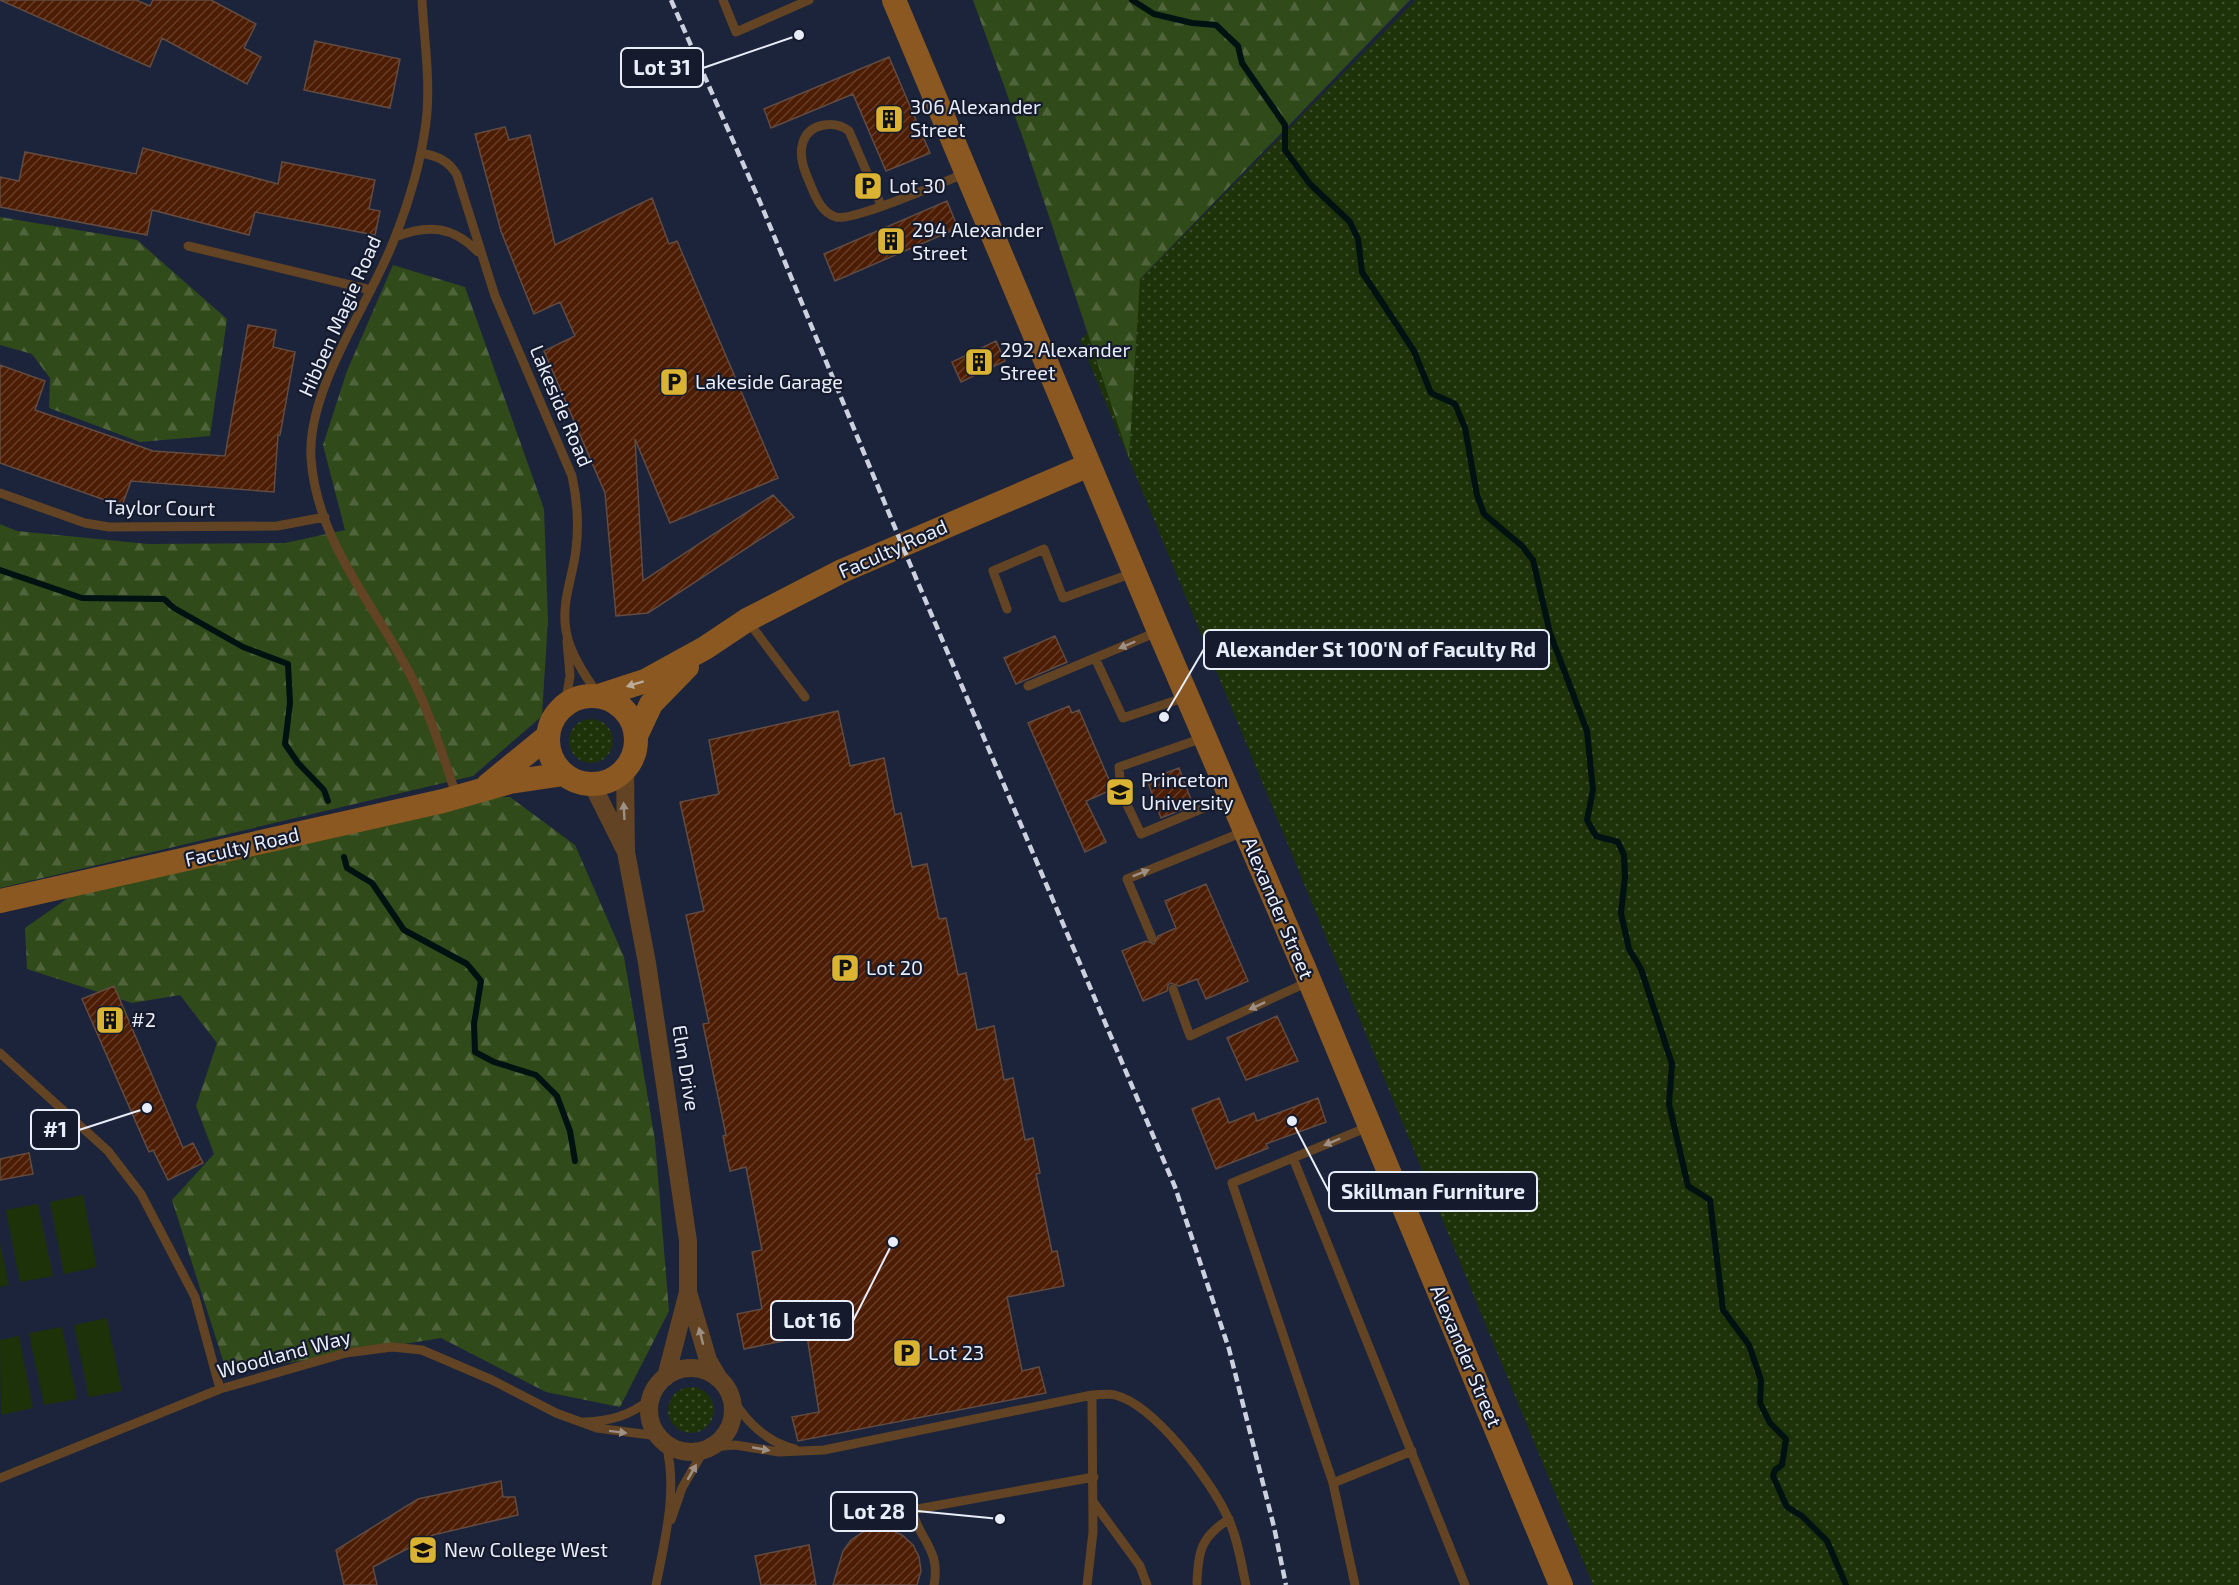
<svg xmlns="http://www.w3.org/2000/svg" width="2239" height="1585" font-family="'Exo 2',sans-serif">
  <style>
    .built { fill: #1b243b }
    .grass { fill: url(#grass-dots) }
    .forest { fill: url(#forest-firs) }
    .pitch { fill: #1e320a }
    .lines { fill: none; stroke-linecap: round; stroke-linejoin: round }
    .stream { stroke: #001112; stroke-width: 6 }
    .building { fill: url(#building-hatch); stroke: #624b41; stroke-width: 1.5 }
    .lane { stroke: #624323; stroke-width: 9 }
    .street { stroke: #624323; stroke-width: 18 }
    .secondary { stroke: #8a5820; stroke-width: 24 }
    .rail { stroke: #ccd1df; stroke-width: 4.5; stroke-dasharray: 9 4.5; stroke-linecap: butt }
    .oneway { fill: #9e9084 }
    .oneway2 { fill: #beaa98 }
    .labels { text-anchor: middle; stroke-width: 4.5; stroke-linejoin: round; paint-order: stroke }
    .poi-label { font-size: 20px; fill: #e8edfa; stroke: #151b2d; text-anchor: start }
    .street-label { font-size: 20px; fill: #e8edfa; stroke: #151b2d }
    .leader { fill: none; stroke: #e8edfa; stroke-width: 2 }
    .callout-dot { fill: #e8edfa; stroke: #151b2d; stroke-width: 2 }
    .callout { fill: #151b2d; stroke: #e8edfa; stroke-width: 2 }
    .callout-label { font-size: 21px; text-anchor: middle; font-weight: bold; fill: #e8edfa }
  </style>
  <defs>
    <pattern id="grass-dots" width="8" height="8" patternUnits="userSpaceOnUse" patternTransform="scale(1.5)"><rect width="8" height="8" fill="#1e320a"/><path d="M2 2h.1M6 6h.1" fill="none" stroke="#3f502f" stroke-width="1.8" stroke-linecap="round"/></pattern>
    <pattern id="forest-firs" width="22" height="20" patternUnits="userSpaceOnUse" patternTransform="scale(1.5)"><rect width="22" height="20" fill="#314a19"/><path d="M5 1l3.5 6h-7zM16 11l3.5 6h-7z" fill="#4f643b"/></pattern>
    <pattern id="building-hatch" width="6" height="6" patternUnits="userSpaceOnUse" patternTransform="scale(1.5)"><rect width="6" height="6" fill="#4c1c03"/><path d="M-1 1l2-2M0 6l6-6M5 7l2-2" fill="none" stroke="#663d29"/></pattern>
  </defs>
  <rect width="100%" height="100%" fill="#151b2d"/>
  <path class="built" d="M0 0H2239V1585H0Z"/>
  <path class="grass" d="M1416 0H2239V1585H1593L1080 340Z
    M569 741a22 22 0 1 1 44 0a22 22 0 1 1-44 0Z
    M668 1410a23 23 0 1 1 46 0a23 23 0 1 1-46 0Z"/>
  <path class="forest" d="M973 0H1410L1140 279 1129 458 1024 141Z
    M0 217 137 240 227 319 210 436 140 442 49 408 50 378 32 354 0 345Z
    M393 265 465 287 544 509 548 619 542 716 473 776 0 888V524L17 531 148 544 285 543 345 530 323 445 347 371Z
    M483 797H510L575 845 624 957 655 1140 669 1311 620 1407 546 1392 441 1338 227 1373 172 1200 214 1154 196 1106 217 1043 180 995 132 1003 27 969 25 928 75 893Z"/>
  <path class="pitch" d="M83 1195 97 1267 64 1274 50 1202Z
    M38 1204 53 1276 20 1282 6 1210Z
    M0 1243 9 1285 0 1287Z
    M107 1318 122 1391 89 1397 74 1325Z
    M62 1327 77 1399 44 1405 29 1333Z
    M19 1336 33 1408 1 1415 0 1340Z"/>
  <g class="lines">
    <path class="stream" d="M1132 0 1154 14 1192 23 1216 25 1238 46 1242 63 1285 125V150L1310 184 1350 222 1358 239 1362 272 1414 351 1431 393 1455 404 1465 428 1477 495 1484 514 1522 546 1533 560 1550 633 1587 731 1593 790 1587 820 1596 836 1618 842 1624 855 1625 877 1621 913 1629 949 1641 969 1672 1064 1669 1104 1688 1186 1710 1200 1723 1310 1749 1345 1761 1380 1760 1403 1770 1423 1786 1439 1782 1465 1775 1470 1773 1476 1787 1507 1802 1516 1827 1541 1846 1585
      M0 570 82 598 164 599 174 608 243 647 288 664 290 703 285 744 298 763 324 790 328 801
      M344 857 347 868 372 883 404 930 467 964 481 981 474 1024 475 1052 494 1062 536 1075 557 1096 570 1131 575 1161"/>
  </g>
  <path class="building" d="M0 0H136L150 6 153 0H211L256 24 244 48 261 57 247 84 162 38 150 67Z
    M315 41 400 59 390 108 304 90Z
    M889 57 930 153 886 171 853 94 771 128 764 109Z
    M505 127 509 140 530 135 555 245 652 198 669 244 677 241 778 478 670 523 635 439 643 581 773 495 794 517 648 613 616 616 605 493 544 351 575 336 560 302 534 314 501 231 475 134Z
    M143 148 278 184 282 162 375 180 369 209 380 211 375 235 255 212 249 235 152 210 147 235 0 207V177L19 181 25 152 136 174Z
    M947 201 958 228 835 281 824 254Z
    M248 325 276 330 273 347 295 352 280 435H278L274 492 131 481 122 506 0 463V365L45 381 35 410 153 451 225 456Z
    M996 341 1005 361 961 382 952 362Z
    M1055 636 1067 662 1016 684 1004 658Z
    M1069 706 1072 713 1079 710 1113 789 1086 801 1106 842 1085 852 1028 723Z
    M838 711 850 766 884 758 895 815 901 813 912 867 927 864 939 919 946 918 958 975 966 973 977 1030 994 1026 1004 1080 1013 1078 1025 1140 1033 1138 1040 1173 1036 1174 1052 1252 1057 1251 1064 1286 1007 1297 1022 1371 1039 1367 1046 1393 798 1441 792 1417 819 1412 807 1336 744 1349 737 1314 762 1309 752 1252 762 1250 746 1167 730 1171 723 1136 726 1135 703 1024 709 1023 686 915 704 911 680 802 719 794 709 740Z
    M1179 768 1193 805 1161 818 1147 780Z
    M1206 884 1248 981 1206 999 1197 979 1179 986 1171 983 1168 985 1167 991 1143 1001 1122 951 1146 941 1154 944 1158 936 1176 928 1165 901Z
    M114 986 183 1148 193 1143 203 1163 168 1180 153 1150 149 1152 82 999Z
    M1277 1016 1298 1061 1246 1080 1227 1038Z
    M1219 1098 1229 1123 1254 1113 1257 1121 1318 1098 1326 1122 1266 1144 1268 1148 1216 1169 1192 1109Z
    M29 1153 33 1174 0 1180V1159Z
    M501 1481 503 1497H515L518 1515 433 1535 373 1567 377 1585H344L336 1550 418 1499Z
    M875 1528 889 1529 902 1535 913 1545 919 1557 921 1571 917 1585H833L843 1551 851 1540 863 1532Z
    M809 1545 816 1585H761L755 1556Z"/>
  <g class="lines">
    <path class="lane" d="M422 0C424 40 431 82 426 122 421 162 409 202 394 240 369 305 307 388 311 458 317 546 380 610 416 686 433 721 444 760 457 797
      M723 0 736 32 809 0
      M421 153C437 156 448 160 457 175L495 296 572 476C577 499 579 525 576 549 573 577 561 601 566 631 570 654 586 677 599 696
      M881 205 849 131C835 120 809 123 803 142 798 157 805 172 811 186 816 198 822 213 836 217 852 222 946 181 966 173
      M395 237C428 224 453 226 478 252
      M188 246 371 290
      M0 493 85 523 109 527 277 526 325 517
      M1007 609 993 571 1044 549 1063 598 1133 573
      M747 620 805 697
      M1095 658 1123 718 1186 697
      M1028 686 1157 632
      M565 704 570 676 567 641
      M1203 738 1119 767 1121 792 1141 834 1230 797
      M1152 938 1127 879 1243 832
      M1173 989 1190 1036 1308 982
      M0 1053 108 1151 141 1194 195 1297 220 1389
      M1293 1158 1465 1585
      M732 1398C747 1423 766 1442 795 1449
      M584 1422C611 1421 629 1416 651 1399
      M712 1447 735 1445 779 1452 824 1450 1092 1395C1100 1395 1108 1393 1115 1395 1155 1405 1212 1482 1228 1518 1238 1539 1241 1563 1246 1585
      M0 1478 220 1389 346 1353 392 1347 422 1350 492 1380 556 1413 597 1428 658 1436
      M1333 1483 1412 1451
      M1094 1503 1140 1566 1147 1585
      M671 1520 682 1488 704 1450
      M1197 1583C1198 1551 1201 1537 1229 1519
      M656 1585C665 1539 678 1490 666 1444
      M934 1585C941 1549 919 1540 912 1510L1094 1477
      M1087 1585 1093 1532 1092 1395
      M1355 1585 1333 1483 1232 1183 1368 1127"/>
    <path class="street" d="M625 769 626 852 647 963 688 1241V1292L666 1377
      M592 784 624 848
      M688 1292 708 1360 718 1377
      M649 1410a42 42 0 1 1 84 0a42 42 0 1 1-84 0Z"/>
    <path class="secondary" d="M894 0 1159 631 1305 970 1561 1585
      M599 696 645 681 705 648 747 620 842 571 1089 465
      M548 740a44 44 0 1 1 88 0a44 44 0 1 1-88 0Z
      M636 736 651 704 687 667
      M488 785 548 736
      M0 901 443 801 510 782 564 774"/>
    <path class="rail" d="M671 0 760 202 910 564 1175 1187 1229 1349 1274 1527 1286 1585"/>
  </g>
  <defs><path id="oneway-solid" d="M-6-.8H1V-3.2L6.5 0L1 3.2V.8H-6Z" transform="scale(1.5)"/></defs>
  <g class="oneway">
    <use href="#oneway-solid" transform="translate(1127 645) rotate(157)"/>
    <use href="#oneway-solid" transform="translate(624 811) rotate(-93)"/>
    <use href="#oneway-solid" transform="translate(1141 873) rotate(-22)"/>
    <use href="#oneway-solid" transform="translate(1257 1006) rotate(155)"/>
    <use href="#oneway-solid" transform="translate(1332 1142) rotate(157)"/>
    <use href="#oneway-solid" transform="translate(701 1336) rotate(-104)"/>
    <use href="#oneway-solid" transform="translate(618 1432) rotate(7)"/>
    <use href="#oneway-solid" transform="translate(761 1449) rotate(11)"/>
    <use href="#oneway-solid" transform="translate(692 1472) rotate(-60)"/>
  </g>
  <use class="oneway2" href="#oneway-solid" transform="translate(635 684) rotate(163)"/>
  <defs>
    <g id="building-square" transform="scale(1.5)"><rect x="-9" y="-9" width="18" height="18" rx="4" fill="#dab333" stroke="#151b2d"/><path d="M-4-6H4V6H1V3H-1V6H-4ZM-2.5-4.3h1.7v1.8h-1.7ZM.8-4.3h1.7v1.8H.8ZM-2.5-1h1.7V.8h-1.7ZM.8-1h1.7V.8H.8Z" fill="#111"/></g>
    <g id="parking-square" transform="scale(1.5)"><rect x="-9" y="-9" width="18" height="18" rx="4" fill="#dab333" stroke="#151b2d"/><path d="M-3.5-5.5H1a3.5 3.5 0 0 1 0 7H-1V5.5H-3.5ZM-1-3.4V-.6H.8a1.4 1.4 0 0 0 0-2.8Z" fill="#111"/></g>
    <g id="university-square" transform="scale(1.5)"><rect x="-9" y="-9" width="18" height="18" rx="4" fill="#dab333" stroke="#151b2d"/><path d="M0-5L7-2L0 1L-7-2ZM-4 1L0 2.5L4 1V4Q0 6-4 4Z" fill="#111"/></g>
  </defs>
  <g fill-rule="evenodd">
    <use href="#building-square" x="889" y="119"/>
    <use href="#parking-square" x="868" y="186"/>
    <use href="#building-square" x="891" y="241"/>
    <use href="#building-square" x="979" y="362"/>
    <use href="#parking-square" x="674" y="382"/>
    <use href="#university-square" x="1120" y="792"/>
    <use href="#parking-square" x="845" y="968"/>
    <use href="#building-square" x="110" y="1020"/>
    <use href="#parking-square" x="907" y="1353"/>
    <use href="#university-square" x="423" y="1550"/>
  </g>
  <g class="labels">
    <g class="poi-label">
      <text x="910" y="114">306 Alexander<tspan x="910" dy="23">Street</tspan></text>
      <text x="889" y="193">Lot 30</text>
      <text x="912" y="237">294 Alexander<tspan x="912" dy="23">Street</tspan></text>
      <text x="1000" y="357">292 Alexander<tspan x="1000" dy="23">Street</tspan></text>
      <text x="695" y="389">Lakeside Garage</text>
      <text x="1141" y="787">Princeton<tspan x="1141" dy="23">University</tspan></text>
      <text x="866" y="975">Lot 20</text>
      <text x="131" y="1027">#2</text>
      <text x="928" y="1360">Lot 23</text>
      <text x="444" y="1557">New College West</text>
    </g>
    <g class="street-label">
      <text transform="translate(340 316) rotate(-66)" y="7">Hibben Magie Road</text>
      <text transform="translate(561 406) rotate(67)" y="7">Lakeside Road</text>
      <text transform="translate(160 508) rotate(1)" y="7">Taylor Court</text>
      <text transform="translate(893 549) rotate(-24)" y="7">Faculty Road</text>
      <text transform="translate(242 847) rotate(-13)" y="7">Faculty Road</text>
      <text transform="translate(1278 908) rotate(67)" y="7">Alexander Street</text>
      <text transform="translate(686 1068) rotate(81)" y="7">Elm Drive</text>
      <text transform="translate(284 1354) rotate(-15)" y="7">Woodland Way</text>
      <text transform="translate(1466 1356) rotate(67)" y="7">Alexander Street</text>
    </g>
  </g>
  <path class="leader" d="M799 35L703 68M1164 717L1204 649M147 1108L79 1130M1292 1121L1329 1192M893 1242L853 1321M1000 1519L917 1511"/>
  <g class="callout-dot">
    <circle cx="799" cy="35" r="6"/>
    <circle cx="1164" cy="717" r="6"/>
    <circle cx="147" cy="1108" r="6"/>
    <circle cx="1292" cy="1121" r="6"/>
    <circle cx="893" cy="1242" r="6"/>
    <circle cx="1000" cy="1519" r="6"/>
  </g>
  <g class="callout">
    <rect x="621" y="48" width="82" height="39" rx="6"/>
    <rect x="1204" y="630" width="345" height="39" rx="6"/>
    <rect x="31" y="1110" width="48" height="39" rx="6"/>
    <rect x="1329" y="1172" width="208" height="39" rx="6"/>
    <rect x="771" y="1301" width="82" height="39" rx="6"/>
    <rect x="831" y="1492" width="86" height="39" rx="6"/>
  </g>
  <g class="callout-label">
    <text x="662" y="75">Lot 31</text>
    <text x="1376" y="657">Alexander St 100'N of Faculty Rd</text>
    <text x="55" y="1137">#1</text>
    <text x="1433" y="1199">Skillman Furniture</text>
    <text x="812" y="1328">Lot 16</text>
    <text x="874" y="1519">Lot 28</text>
  </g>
</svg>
